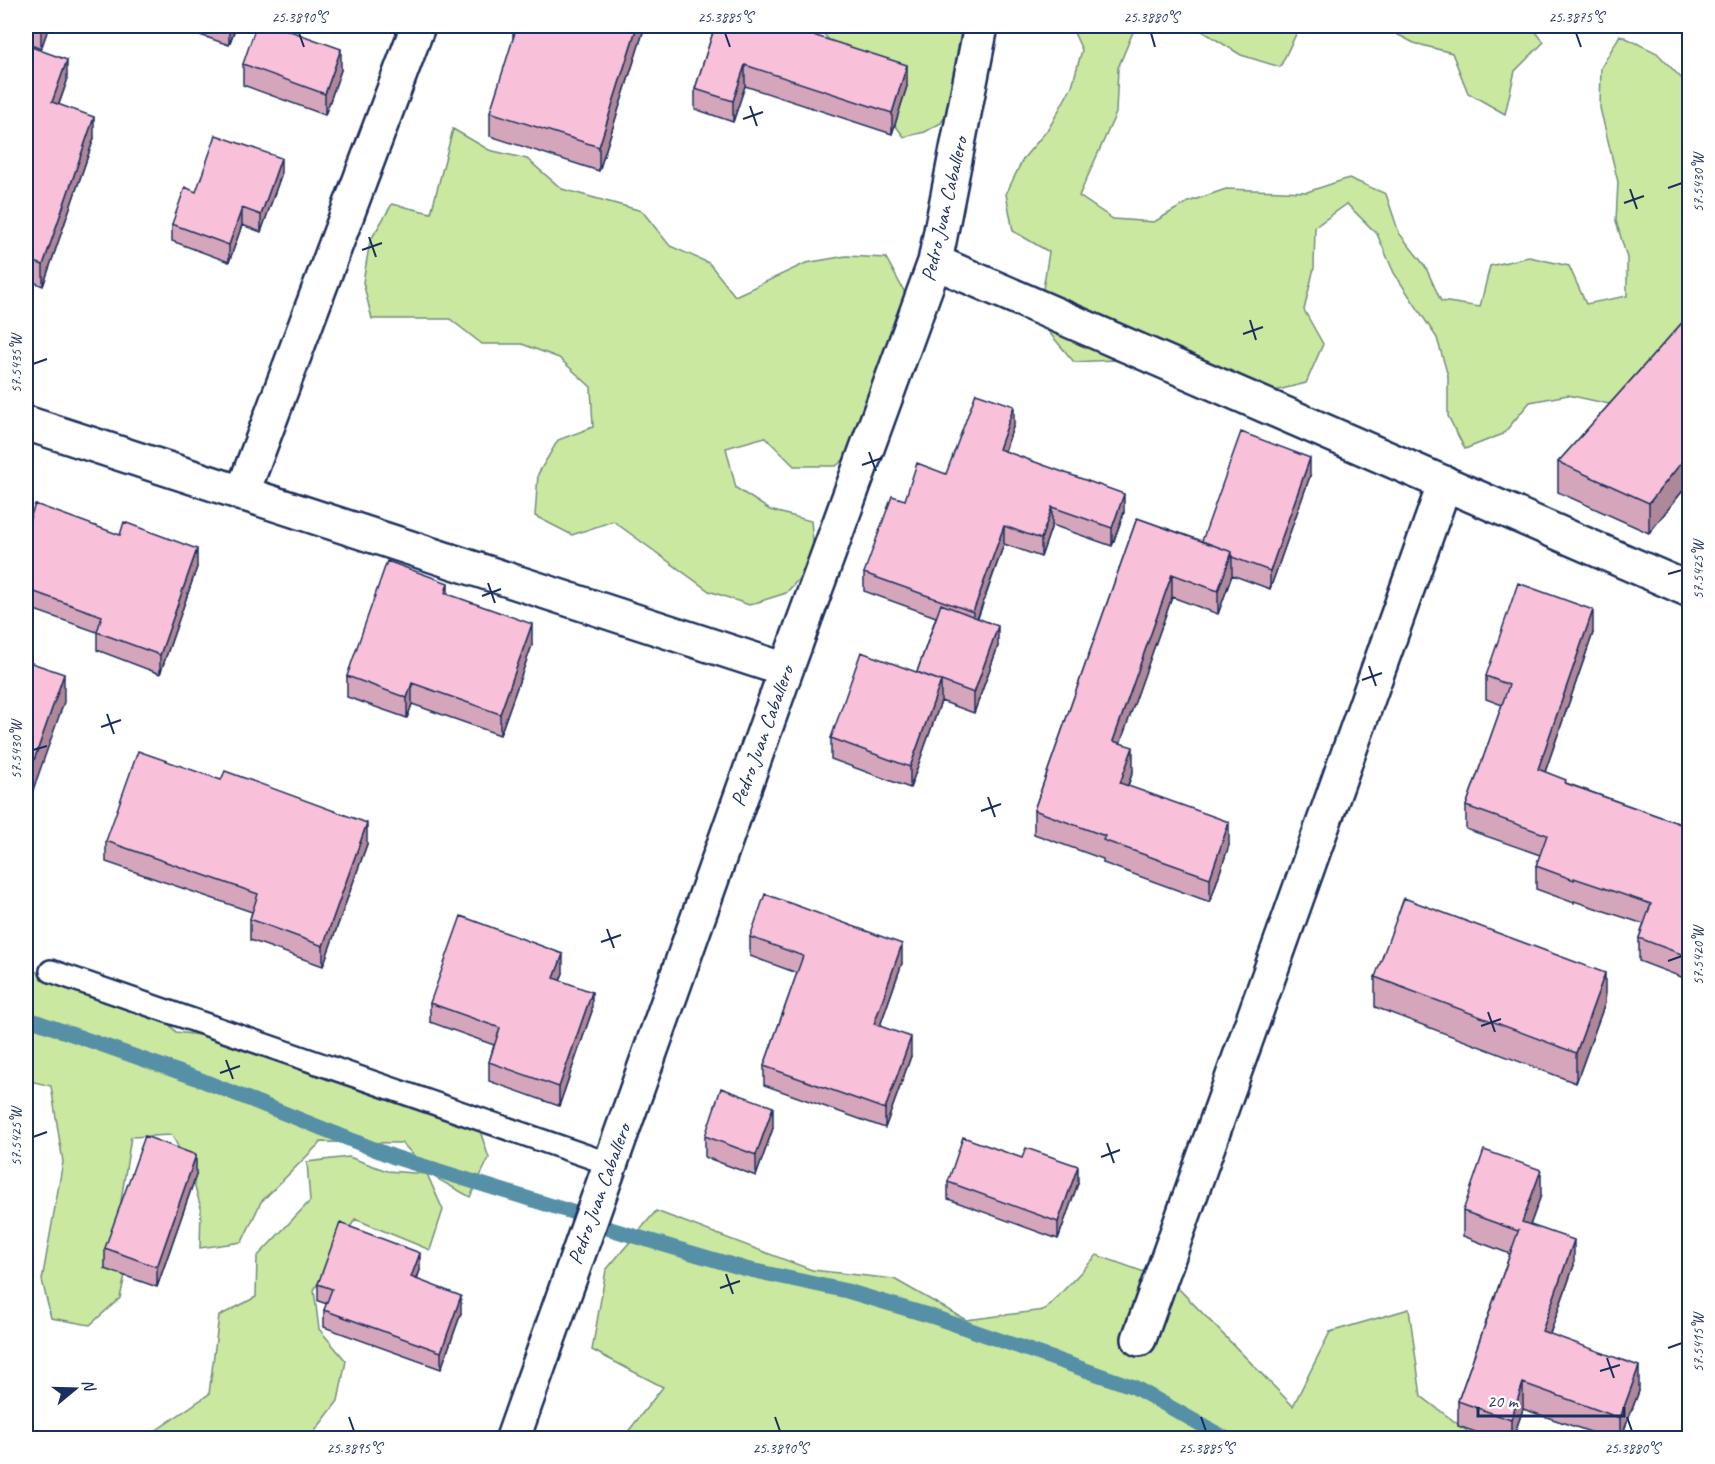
<svg xmlns="http://www.w3.org/2000/svg" width="1715" height="1464" font-family="Caveat,sans-serif">
  <style>
    .green { fill: #cae89f; stroke: #728c7e; stroke-width: 1.5 }
    .lines { fill: none; stroke-linecap: round; stroke-linejoin: round }
    .stream { stroke: #5790a6; stroke-width: 15 }
    .service-casing { stroke: #1b2f5e; stroke-width: 26 }
    .minor-casing { stroke: #1b2f5e; stroke-width: 38 }
    .service { stroke: #fff; stroke-width: 21 }
    .minor { stroke: #fff; stroke-width: 33 }
    .wall { fill: #d5a6bb; stroke: #1b2f5e; stroke-width: 1.5 }
    .shaded-wall { fill: #ae8798; stroke: #1b2f5e; stroke-width: 1.5 }
    .building { fill: #f8c1d9; stroke: #1b2f5e; stroke-width: 1.5 }
    .ticks { fill: none; stroke: #1b2f5e; stroke-width: 2 }
    .labels { text-anchor: middle; stroke-width: 4.5; stroke-linejoin: round; paint-order: stroke }
    .street-label { font-size: 21px; fill: #1b2f5e; stroke: #fff }
    .neatline { fill: none; stroke: #1b2f5e; stroke-width: 2 }
    .ticks-label { font-size: 15px; text-anchor: middle; fill: #1b2f5e }
  </style>
  <rect width="100%" height="100%" fill="#fff"/>
  <filter id="ink" filterUnits="userSpaceOnUse"><feTurbulence type="fractalNoise" baseFrequency=".0167" numOctaves="2"/><feDisplacementMap in="SourceGraphic" scale="12" xChannelSelector="R" yChannelSelector="G"/><feConvolveMatrix kernelMatrix="1 2 1 2 8 2 1 2 1" color-interpolation-filters="sRGB"/></filter>
  <g filter="url(#ink)">
    <path class="green" d="M795 26H965L960 89 941 123 925 132 904 137 849 63 822 32Z
      M1071 26H1144L1133 32 1118 68 1116 113 1079 196 1113 219 1154 222 1188 202 1226 189 1307 192 1349 178 1386 194 1399 233 1425 266 1441 301 1480 307 1490 266 1529 257 1569 266 1586 304 1627 296V258L1616 221 1618 182 1600 108 1601 68 1620 35 1657 53 1685 82 1689 84 1690 322 1644 382 1609 404 1568 395 1530 402 1503 434 1465 449 1448 416V376L1437 338 1394 273 1377 234 1347 204 1315 227 1314 268 1304 310 1323 344 1306 383 1266 393 1155 374 1114 360 1074 362 1047 330 1043 289 1049 252 1013 231 1006 194 1023 159 1049 128 1072 86 1082 50Z
      M1194 26H1300L1280 67 1241 55Z
      M1381 26H1531L1544 42 1515 71 1505 114 1468 93 1452 53 1414 43Z
      M453 129 489 150 527 159 562 189 642 211 670 246 709 263 735 296 806 263 846 256 886 258 905 293 903 369 868 441 836 466H794L765 437 726 448 736 488 770 510 811 521 815 561 786 593 749 605 709 591 613 521 572 535 535 516 538 474 558 440 593 427 591 387 559 358 522 344H482L450 319H372L363 282 370 241 392 204 431 213Z
      M26 970 109 984 148 1000 176 1032 255 1042 294 1058 334 1055 408 1089 436 1117 476 1119 489 1158 470 1197 434 1177 402 1143 321 1142 261 1202 242 1242 200 1248 201 1208 190 1170 172 1135 131 1137 118 1220 129 1257 120 1298 90 1325 51 1318 42 1280 63 1162 51 1086 26 1080Z
      M349 1157 387 1171 427 1174 443 1210 430 1250 355 1219 314 1290 319 1329 346 1361 338 1401 312 1435V1438H145L209 1394 219 1316 256 1297 257 1257 310 1201 307 1162Z
      M656 1211 812 1270 894 1279 966 1320 1045 1310 1097 1255 1172 1282 1293 1406 1330 1332 1409 1309 1421 1396 1476 1438H623L663 1387 592 1350 606 1270Z
      M26 1424 48 1438H26Z"/>
    <g class="lines">
      <path class="stream" d="M26 1018 196 1078 394 1157 575 1213
        M600 1226 746 1269 847 1291 931 1316 1134 1387 1225 1438"/>
      <g class="service-casing">
        <path id="service" d="M51 971 610 1164"/>
      </g>
      <g class="minor-casing">
        <path id="minor" d="M935 262 1690 590
          M26 423 786 670
          M242 494 418 26
          M1139 1339 1445 483
          M513 1438 786 670 935 262 981 26"/>
      </g>
      <use href="#service" class="service"/>
      <use href="#minor" class="minor"/>
    </g>
    <path class="wall" d="M26 26H49L41 49 26 43Z
      M174 26H236L229 45Z
      M513 26H645L599 171 490 136V112L513 41Z
      M715 26 907 86 892 134 745 86 733 122 695 109V89Z
      M26 45 67 81 59 104 94 138 43 286 26 279Z
      M243 64 341 70 325 115 243 85Z
      M281 175 261 232 242 225 229 262 172 241V224L196 192Z
      M1689 315V483L1649 533 1558 492V462Z
      M1014 424 1005 451 1124 512 1112 546 1052 525 1041 557 1004 544 978 618 998 646 974 713 941 701 910 788 831 759V738L917 672 936 617 864 591V573L905 500 946 474Z
      M1310 476 1270 589 1232 575 1218 614 1172 597 1120 743 1133 771 1128 786 1229 845 1210 902 1103 863V859L1034 834V810L1137 518 1202 541Z
      M26 530 197 567 160 674 97 650V632L26 607Z
      M448 594 532 645 500 735 412 704 407 718 347 697V676Z
      M1593 633 1545 772 1566 783 1689 827V980L1639 961V938L1644 924 1574 901V903L1536 889V866L1540 855 1466 829V806L1502 705 1486 699V676Z
      M106 841 367 844 323 966 250 940V919L252 912 106 862Z
      M750 937 902 963 880 1026 911 1056 885 1128 764 1085V1066L797 973 750 956Z
      M563 973 560 980 592 1011 559 1106 489 1081V1062L494 1045 430 1022V1003Z
      M1375 977 1605 1003 1576 1083 1375 1007Z
      M773 1128 756 1176 705 1157V1136Z
      M196 1175 157 1287 105 1269V1248Z
      M948 1182 1078 1183 1058 1239 948 1199Z
      M1541 1195 1530 1225 1574 1265 1550 1334 1639 1391 1621 1438H1608L1523 1409 1513 1438H1493L1458 1426V1401L1510 1254 1463 1236V1211Z
      M420 1270 417 1279 461 1313 441 1369 324 1327V1310L327 1304 318 1301V1284Z"/>
    <path class="shaded-wall" d="M42 26H49L41 49V28Z
      M230 26H236L229 45V27Z
      M637 26H645L599 171V147Z
      M341 49V70L325 115V94Z
      M67 60V81L52 123V102Z
      M745 65V86L733 122V101Z
      M907 65V86L892 134V113Z
      M94 117V138L43 286V265Z
      M281 158V175L261 232V215Z
      M242 208V225L229 262V245Z
      M1014 406V424L999 467V449Z
      M1689 453V483L1649 533V503Z
      M1310 458V476L1270 589V571Z
      M1124 494V512L1112 546V528Z
      M1052 507V525L1041 557V539Z
      M1004 526V544L973 630V612Z
      M197 549V567L160 674V655Z
      M1232 552V575L1218 614V591Z
      M1172 574V597L1113 764V741Z
      M448 583V604L445 593Z
      M1593 610V633L1538 792V769Z
      M532 624V645L500 735V714Z
      M998 626V646L974 713V693Z
      M64 674V702L26 810V783Z
      M941 681V701L910 788V767Z
      M412 683V704L407 718V698Z
      M1133 747V771L1120 806V783Z
      M1229 822V845L1210 902V878Z
      M367 823V844L323 966V946Z
      M902 944V963L874 1043V1024Z
      M563 954V973L554 997V978Z
      M1605 973V1003L1576 1083V1053Z
      M592 992V1011L559 1106V1087Z
      M911 1037V1056L885 1128V1109Z
      M773 1107V1128L756 1176V1155Z
      M196 1155V1175L157 1287V1267Z
      M1078 1166V1183L1058 1239V1222Z
      M1541 1170V1195L1522 1247V1222Z
      M1574 1240V1265L1542 1356V1331Z
      M420 1253V1270L411 1294V1277Z
      M461 1296V1313L441 1369V1352Z
      M1639 1366V1391L1621 1438H1620V1418Z
      M1523 1383V1409L1513 1438H1511V1420Z"/>
    <path class="building" d="M34 26H42L41 28Z
      M256 26H276L341 49 325 94 243 64Z
      M517 26H637L599 147 490 112Z
      M715 26H785L907 65 892 113 745 65 733 101 695 89Z
      M26 45 67 60 52 102 94 117 43 265 26 259Z
      M216 135 281 158 261 215 242 208 229 245 172 224 185 187 196 192Z
      M1689 315V453L1649 503 1558 462Z
      M976 393 1014 406 999 449 1124 494 1112 528 1052 507 1041 539 1004 526 973 612 864 573 892 496 905 500 917 463 946 474Z
      M1241 432 1310 458 1270 571 1232 557V552L1202 541Z
      M35 504 120 535 124 522 197 549 160 655 97 632 102 616 26 589V530Z
      M1137 518 1232 552 1218 591 1172 574 1113 741 1133 747 1120 783 1229 822 1210 878 1103 840 1105 836 1034 810Z
      M387 561 448 583 445 593 532 624 500 714 412 683 407 698 347 676Z
      M1518 583 1593 610 1538 769 1566 780 1565 783 1689 827V957L1639 938 1651 904 1574 878V880L1536 866 1547 835 1466 806 1509 685 1486 676Z
      M941 604 998 626 974 693 917 672Z
      M861 652 941 681 910 767 831 738Z
      M26 661 64 674 26 783Z
      M138 751 221 780 225 771 367 823 323 946 250 919 258 894 106 841Z
      M765 894 902 944 874 1024 911 1037 885 1109 764 1066 803 956 750 937Z
      M1404 898 1605 973 1576 1053 1375 977Z
      M461 916 563 954 554 978 592 992 559 1087 489 1062 500 1028 430 1003Z
      M721 1088 773 1107 756 1155 705 1136Z
      M145 1136 196 1155 157 1267 105 1248Z
      M963 1137 1022 1158 1026 1148 1078 1166 1058 1222 948 1182Z
      M1484 1150 1541 1170 1522 1222 1574 1240 1542 1331 1639 1366 1620 1418 1523 1383 1511 1420 1458 1401 1519 1229 1518 1231 1463 1211Z
      M340 1223 420 1253 411 1277 461 1296 441 1352 324 1310 332 1289 318 1284Z"/>
  </g>
  <path class="ticks" d="M299 33 304 47M725 33 730 47M1151 33 1155 47M1576 33 1581 47M750 106 757 126M743 119 763 112M1668 188 1682 183M1630 189 1637 209M1624 203 1644 196M369 237 376 257M362 250 382 243M1250 320 1256 340M1243 334 1263 327M33 364 47 359M869 452 876 471M862 465 882 458M1668 574 1682 570M488 583 495 603M482 596 501 589M1369 666 1376 686M1362 680 1382 673M107 714 114 734M101 727 121 720M33 750 47 746M988 797 995 817M981 811 1001 804M607 929 614 948M601 942 621 935M1668 961 1682 956M1488 1012 1495 1032M1481 1026 1501 1019M226 1060 233 1079M220 1073 240 1066M33 1137 47 1132M1107 1143 1114 1163M1101 1157 1120 1150M726 1274 733 1294M720 1288 740 1281M1668 1348 1682 1343M1607 1358 1614 1378M1600 1371 1620 1365M349 1417 354 1431M775 1417 780 1431M1201 1417 1206 1431M1627 1417 1632 1431"/>
  <g class="labels">
    <g class="street-label">
      <text transform="translate(944 209) rotate(-77)" y="7">Pedro Juan Caballero</text>
      <text transform="translate(762 736) rotate(-70)" y="7">Pedro Juan Caballero</text>
      <text transform="translate(599 1194) rotate(-70)" y="7">Pedro Juan Caballero</text>
    </g>
  </g>
  <rect width="1715" height="1464" fill="none" stroke="#fff" stroke-width="66"/>
  <g transform="translate(75 1389) rotate(71)" stroke="#ffffff" stroke-width="4.5" paint-order="stroke">
  <path d="M0-4.5L10 22L0 15L-10 22Z" fill="#1b2f5e"/>
  <text y="-9" font-size="16" font-weight="bold" text-anchor="middle" fill="#1b2f5e">N</text>
  </g>
  <path d="M1478 1407v9h146v-9" fill="none" stroke="#1b2f5e" stroke-width="3"/>
  <text x="1487" y="1407" font-size="18" fill="#1b2f5e" stroke="#ffffff" stroke-width="4.5" paint-order="stroke">20 m</text>
  <rect x="33" y="33" width="1649" height="1398" class="neatline"/>
  <g class="ticks-label">
    <text x="299" y="22">25.3890°S</text>
    <text x="725" y="22">25.3885°S</text>
    <text x="1151" y="22">25.3880°S</text>
    <text x="1576" y="22">25.3875°S</text>
    <text transform="translate(1698 183) rotate(-90)" y="5">57.5430°W</text>
    <text transform="translate(16 364) rotate(-90)" y="5">57.5435°W</text>
    <text transform="translate(1698 570) rotate(-90)" y="5">57.5425°W</text>
    <text transform="translate(16 750) rotate(-90)" y="5">57.5430°W</text>
    <text transform="translate(1698 956) rotate(-90)" y="5">57.5420°W</text>
    <text transform="translate(16 1137) rotate(-90)" y="5">57.5425°W</text>
    <text transform="translate(1698 1343) rotate(-90)" y="5">57.5415°W</text>
    <text x="354" y="1453">25.3895°S</text>
    <text x="780" y="1453">25.3890°S</text>
    <text x="1206" y="1453">25.3885°S</text>
    <text x="1632" y="1453">25.3880°S</text>
  </g>
</svg>
